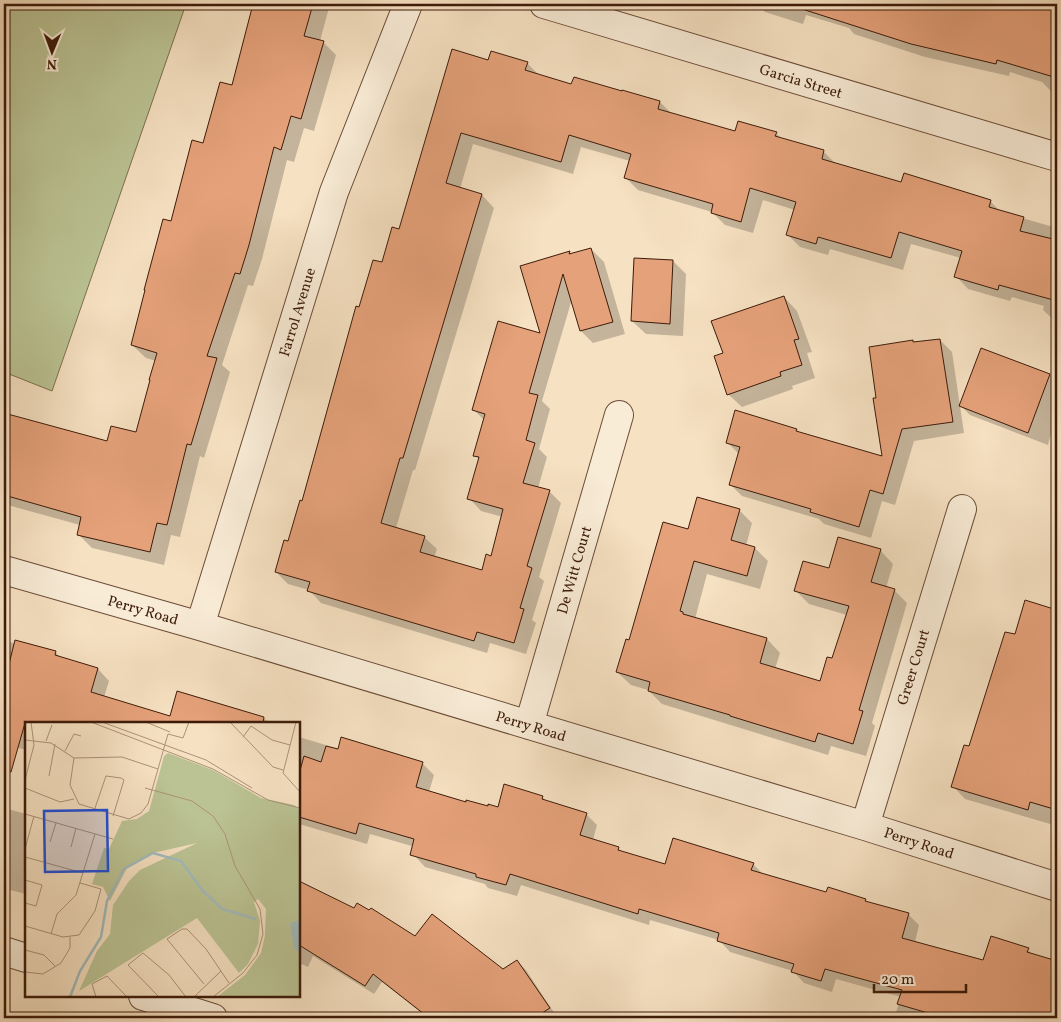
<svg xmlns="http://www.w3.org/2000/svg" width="1061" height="1022" font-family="Vollkorn,serif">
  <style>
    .green { fill: #bbc394; stroke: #7c6f4e }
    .shadow { fill: #0003 }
    .building { fill: #e5a17a; stroke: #3d1b09 }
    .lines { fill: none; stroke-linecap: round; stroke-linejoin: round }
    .minor-casing { stroke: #6b4c37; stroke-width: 30 }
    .minor { stroke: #f9ecd7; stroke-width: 28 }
    .labels { text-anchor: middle; stroke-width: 4.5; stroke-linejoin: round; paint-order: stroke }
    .street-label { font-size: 15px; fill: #3d1b09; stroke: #f9ecd7 }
    .inset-river { fill: none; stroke: #a1bbbd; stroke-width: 2.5 }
    .inset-road { fill: none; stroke: #ac9278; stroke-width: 1 }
    .view { fill: #1d4ed8; fill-opacity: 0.15; stroke: #1d4ed8; stroke-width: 2.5 }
    .inset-edge { fill: none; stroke: #3d1b09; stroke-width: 2.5 }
  </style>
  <rect width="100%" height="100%" fill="#f6e1c2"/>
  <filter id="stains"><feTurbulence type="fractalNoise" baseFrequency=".004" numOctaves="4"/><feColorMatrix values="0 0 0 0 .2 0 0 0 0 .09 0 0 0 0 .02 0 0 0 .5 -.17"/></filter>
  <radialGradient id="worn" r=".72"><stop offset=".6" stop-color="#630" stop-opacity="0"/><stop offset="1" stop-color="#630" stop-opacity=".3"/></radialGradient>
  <path class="green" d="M4 4H186L52 391 4 372Z"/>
  <path class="shadow" d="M255 4H330L320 41 323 42 336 55 314 131 304 128 294 162 287 160 262 259 253 286 248 285 222 365 230 372 204 458 200 456 180 537 171 535 164 565 92 548 78 534 80 525 4 504V414L108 443 137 434 156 361 146 358 132 345 172 223 204 144 232 87Z
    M750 4H1057V97L1042 82 1010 72 1009 76 925 57 854 34 849 28 806 15 803 24 765 12 759 6Z
    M489 62 527 63 540 76 572 86 623 91 660 102 672 114 736 133H776L782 139 824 152 836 164 902 183 990 201 1001 212 1057 228V323L1043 310 1044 306 1012 297 1010 301 968 289 956 276 961 258 911 244 903 270 830 249 828 255 800 247 788 235 795 210 763 200 753 233 725 225 712 212 638 190 625 177 630 161 581 147 573 174 473 144 460 189 482 195 494 208 415 470H413L396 528 424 537 437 549 434 558 482 572 492 557 503 517 481 511 469 498 480 460 475 455 485 421 474 410 542 335 569 253 571 255 591 249 604 262 625 334 593 343 581 331 572 299 542 401 550 409 539 449 547 457 538 488 549 491 561 503 539 577 544 581 532 620 536 623 526 654 490 643 487 653 321 603 309 590 288 584 276 572 289 542 302 503 360 309 400 231Z
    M673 261 686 274 683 336 646 334 632 321Z
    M784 297 797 311 812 352 807 353 815 378 792 386 793 389 742 407 728 394Z
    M940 340 952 352 964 433 914 441 895 505 882 501 871 538 824 524 819 519 742 496 730 484 739 454 727 442 736 412 797 430 800 434 883 458 878 399 913 342 915 343Z
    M982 349 1055 377 1057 379V409L1048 445 970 415 961 406Z
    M739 510 752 523 746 546 755 548 768 561 760 589 707 574 695 619 767 639 780 653 775 669 821 683 833 660 847 615 809 604 796 591 830 570 880 550 893 564 886 588 894 590 907 603 872 723 875 726 866 756 831 746 828 755 662 704 648 690 631 685 617 672 630 642 689 530Z
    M1026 602 1057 611V826L965 799 953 786 1016 635Z
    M4 641 55 652 61 658 98 669 109 681 104 697 171 717 178 692 265 719 270 723H26V750L4 744Z
    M299 737 339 749 423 764 434 775 429 792 467 803 499 809 542 797 547 802 586 814 597 825 593 840 618 848 623 853 666 865 753 864 764 875 827 894 865 900 869 903 908 914 919 925 915 942 984 962 1028 950 1034 956 1057 963V1018H894L901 997 836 979 832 992 804 983 793 971 730 952 719 940 650 920 649 925 521 885 517 896 488 888 485 884 425 867 414 855 415 847 370 834 367 844 299 824Z
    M4 808 26 814V894L6 889 4 886Z
    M299 883 416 938 503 970 517 961 526 970 557 1017 555 1018H455L449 1009 442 1018H428L382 982 374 994 313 956 308 967 299 963Z"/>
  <path class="building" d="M253 4H313L304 36 324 41 301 119 291 116 281 150 274 147 249 245 240 274 235 273 207 356 217 358 191 445 187 444 167 525 157 523 150 552 77 535 81 517 4 495V413L107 441 111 426 136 432 150 380H149L157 353 131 345 145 290H144L163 219 171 221 192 140 203 143 220 82 232 85Z
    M803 4H1057V78L997 60 996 64 911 44 802 9Z
    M452 49 488 60 491 51 528 62 525 70 571 84 574 77 622 91V90L660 101 658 109 735 131 738 121 777 132 775 136 824 150 822 159 901 182 904 173 991 200 989 207 1024 217 1020 231 1057 240V301L999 285 998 290 954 277 962 251 899 232 891 258 818 237 816 244 786 235 796 202 750 188 741 222 711 213 713 204 624 178 631 154 569 135 561 162 461 133 446 183 482 194 403 458H400L381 523 425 536 420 552 482 570 486 554 491 556 503 509 467 499 479 457 473 456 485 414 472 410 498 321 540 333 520 266 570 251 569 254 591 248 613 322 580 331 563 274 529 393 538 395 526 440 535 443 523 483 550 490 527 566 532 568 520 608 524 609 514 643 477 632 474 641 307 591 310 582 275 572 284 540 288 541 300 500 302 501 356 306 359 307 373 260 382 262 392 227 399 229Z
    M634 258 673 260 670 324 631 321Z
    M784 296 799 339 794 340 802 365 780 372 781 376 727 395 714 356 723 353 711 321Z
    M940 339 953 422 902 429 883 494 870 490 859 527 810 512 811 509 729 485 740 447 726 443 735 410 797 429 796 431 882 456 873 398H876L869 347 913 340V342Z
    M981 348 1050 374 1028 433 959 406Z
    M697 497 740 509 731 540 755 547 747 576 694 561 680 611 683 612V614L767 638 760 663 820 681 827 657 832 658 849 606 794 591 803 561 829 568 838 537 881 549 871 582 895 589 859 710 863 711 853 744 818 733 815 742 730 716V715L648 691 650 682 616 672 626 639 629 640 663 522 688 529Z
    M1025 600 1057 610V810L1030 802 1028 810 951 787 964 745 969 746 1005 632 1015 634Z
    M15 640 56 651 55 655 98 668 91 692 170 716 177 691 264 717 263 723H25L11 772 4 771V662L9 664Z
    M341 737 423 762 416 787 466 802V800L488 806V804L498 807 504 784 543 796 542 799 587 813 580 835 619 847 618 850 665 864 673 838 754 863 751 870 826 892 828 887 866 899 865 901 909 913 902 938 983 960 991 936 1029 948 1027 952 1057 961V1018H945L897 1004 902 990 825 969 821 981 791 972 794 964 717 941 719 933 639 909 638 914 510 874 506 885 476 877V874L410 855 414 839 359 823 356 834 299 817V774L304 756 321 762 326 746 338 749Z
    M299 881 354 908 357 903 369 910 371 908 415 936 432 914 503 969 517 960 550 1008 534 1018H429L373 974 365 986 299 945Z"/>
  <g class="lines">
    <g class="minor-casing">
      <path id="minor" d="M544 4 1057 157
        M4 570 200 626 865 826 1057 887
        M200 626 334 192 408 4
        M529 725 619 415
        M865 826 962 509
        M4 951 26 958
        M143 996 213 1018"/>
    </g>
    <use href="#minor" class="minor"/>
  </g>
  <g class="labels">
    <g class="street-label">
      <text transform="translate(801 81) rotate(17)" y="5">Garcia Street</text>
      <text transform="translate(297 312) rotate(-73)" y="5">Farrol Avenue</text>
      <text transform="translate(574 570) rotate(-74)" y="5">De Witt Court</text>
      <text transform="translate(143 610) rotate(16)" y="5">Perry Road</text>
      <text transform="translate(913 667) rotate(-73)" y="5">Greer Court</text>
      <text transform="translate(531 726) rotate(17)" y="5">Perry Road</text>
      <text transform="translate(919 843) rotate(18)" y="5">Perry Road</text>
    </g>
  </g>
  <g transform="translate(25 722)">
    <rect width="275" height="275" fill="#f6e1c2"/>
    <path d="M143 31 188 48 236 76 269 83 275 88V275H192L220 253 236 231 240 213 241 187 233 177 229 180 235 199 233 222 223 242 214 251 172 196 54 269 72 229 85 212 88 183 104 159 115 148 172 121 128 131 102 146 85 179 78 165 67 162 79 126 84 127 97 99 112 97 124 89 139 34Z" fill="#bbc394"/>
    <path d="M275 198V231L269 226 265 201Z" fill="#a1bbbd"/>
    <path class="inset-river" d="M45 275 55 249 76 215 82 179 99 147 128 131 156 139 178 169 197 187 231 197"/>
    <path class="inset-road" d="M66 0 188 47 243 78 275 86M77 0 181 38 227 66M121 0 145 10M205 0 248 45 258 48M271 0 258 51 275 70M143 12 158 16 164 0M218 15 226 4 247 18 265 23M0 18 26 21 49 36 97 35 133 47M21 19 27 3M40 29 49 12 56 14M49 36 45 63 54 82 104 97 116 91 123 82 143 12M24 54 30 22M0 58 9 23 6 0M0 66 35 80 49 77M120 66 167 79 188 94 200 112 210 144 235 187 238 212 232 233 218 251 188 275M69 89 81 54 96 56 99 58 88 94M0 92 88 117M25 120 31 101M46 125 51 106M0 127 9 94M0 135 58 151M0 158 17 163 11 184 0 181M0 204 38 215 54 213 70 189 76 167 55 161M26 212 32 192 51 173 70 112M0 228 19 233 30 244M0 250 18 252 36 241 45 226V215M179 262 142 217 157 207H162L181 227 204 261M71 275 67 262 82 254 102 275M134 275 103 243 118 231 144 253 161 275M169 275 196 249"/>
    <path class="view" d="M82 88 83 149 20 150 19 89Z"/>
    <rect width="275" height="275" class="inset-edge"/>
  </g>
  <rect width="1061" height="1022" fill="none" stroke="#f6e1c2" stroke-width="20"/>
  <rect x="5" y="5" width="1051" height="1012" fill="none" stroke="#3d1b09" stroke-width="2.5"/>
  <rect x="10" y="10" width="1041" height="1002" fill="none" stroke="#3d1b09"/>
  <g transform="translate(52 52) rotate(181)" stroke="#f9ecd7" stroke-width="4" paint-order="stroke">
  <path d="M0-4L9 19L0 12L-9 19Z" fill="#3d1b09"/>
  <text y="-8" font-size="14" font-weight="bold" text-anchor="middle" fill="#3d1b09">N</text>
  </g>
  <path d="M874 984v8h92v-8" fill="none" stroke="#3d1b09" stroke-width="2.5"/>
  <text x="881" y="984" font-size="15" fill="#3d1b09" stroke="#f9ecd7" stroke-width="4" paint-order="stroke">20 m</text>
  <rect width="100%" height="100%" filter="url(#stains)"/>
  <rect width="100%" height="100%" fill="url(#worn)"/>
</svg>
